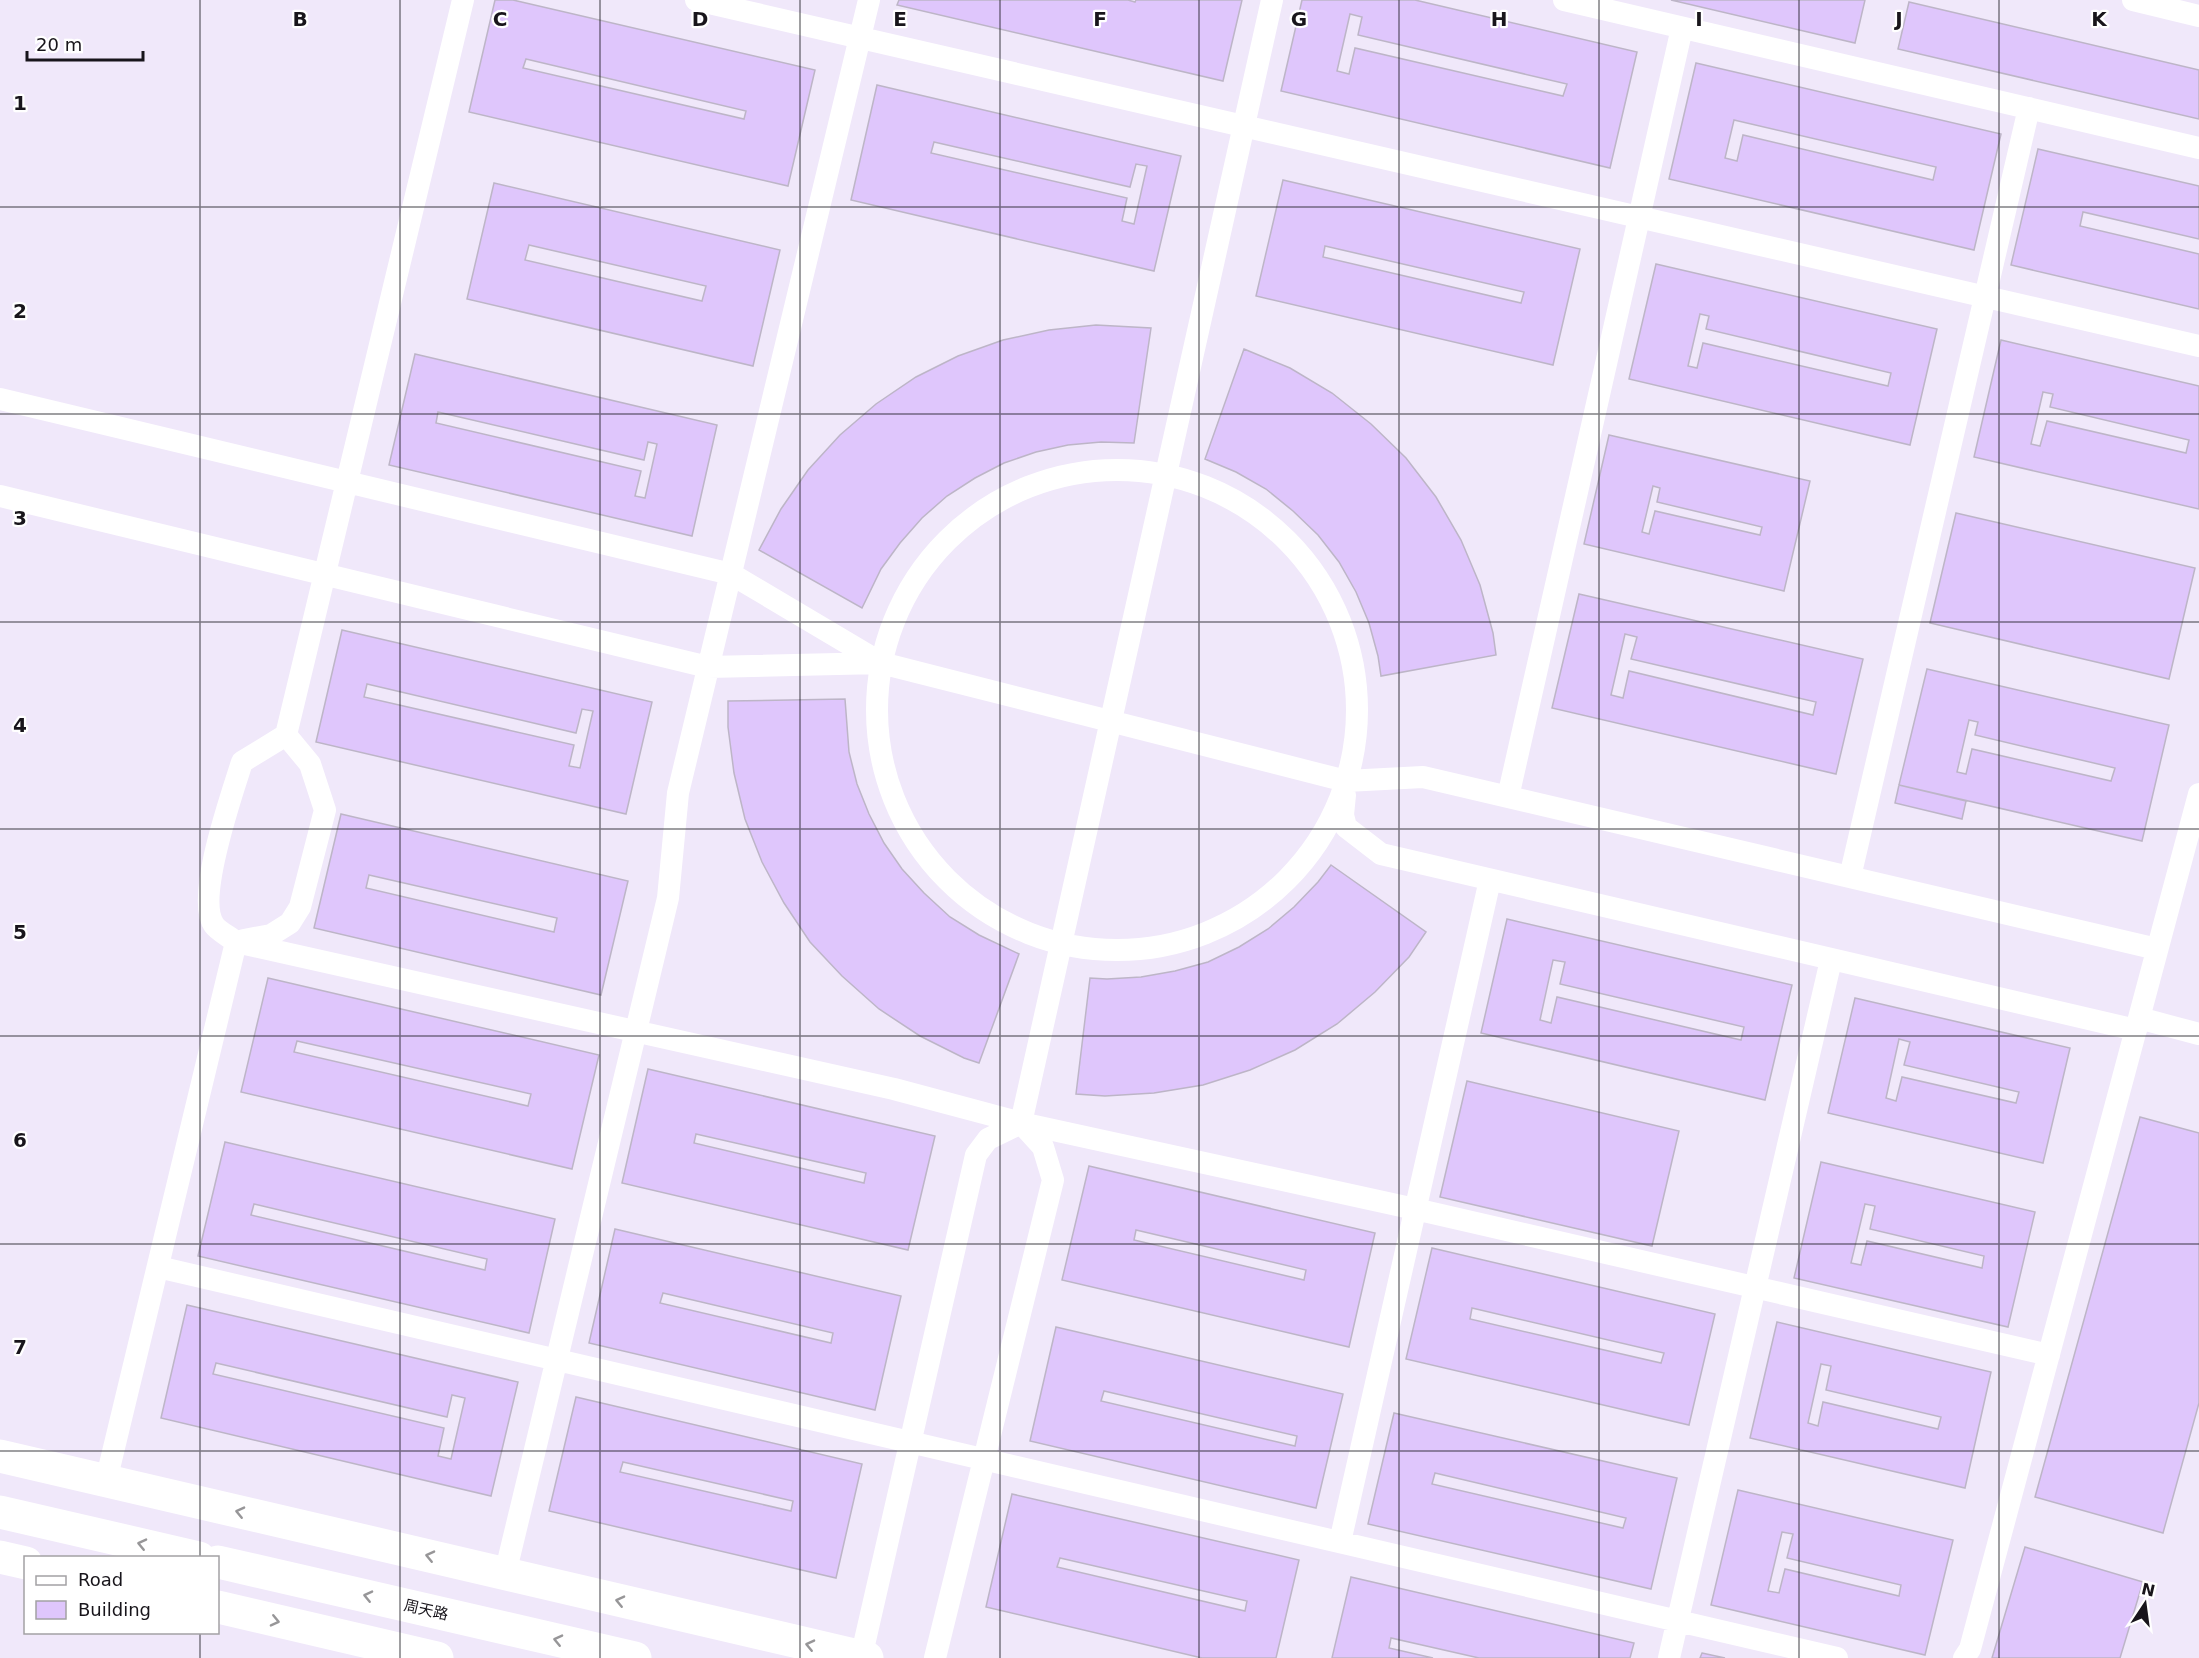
<svg xmlns="http://www.w3.org/2000/svg" width="2199" height="1658" font-family="'DejaVu Sans','Noto Sans SC',sans-serif">
  <style>
    .building { fill: #dfc6fc; stroke: #bdb5c7; stroke-width: 1.5; fill-rule: evenodd }
    .lines { fill: none; stroke-linecap: round; stroke-linejoin: round }
    .lane { stroke: #fff; stroke-width: 22 }
    .street { stroke: #fff; stroke-width: 33 }
    .secondary { stroke: #fff; stroke-width: 33 }
    .oneway { stroke: #979698 }
    .grid { fill: none; stroke: #18151b; stroke-width: 1.5; stroke-opacity: 0.55 }
    .labels { text-anchor: middle; stroke-width: 4.5; stroke-linejoin: round; paint-order: stroke }
    .street-label { font-size: 15px; fill: #18151b; stroke: #fff }
    .grid-label { font-size: 20px; text-anchor: middle; font-weight: bold; fill: #18151b; stroke: #fff; stroke-width: 4.5; stroke-linejoin: round; paint-order: stroke }
  </style>
  <rect width="100%" height="100%" fill="#f0e8fa"/>
  <path class="building" d="M495 0H513L815 70 788 186 469 112ZM526 59 746 111 744 119 523 68Z
    M899 0H1128L1135 2 1136 0H1242L1223 81 897 5Z
    M1302 0H1415L1637 52 1610 168 1281 91ZM1350 14 1362 17 1358 35 1567 84 1563 96 1355 48 1349 74 1337 71Z
    M1671 0H1865L1855 43Z
    M1909 2 2199 70V119L1898 49Z
    M1696 63 2001 134 1974 250 1669 179ZM1734 120 1936 167 1933 180 1743 135 1737 161 1725 158Z
    M877 85 1181 156 1154 271 851 200ZM934 142 1130 187 1136 164 1147 166 1134 224 1122 221 1127 198 931 153Z
    M2038 149 2199 186V239L2083 212 2080 226 2199 254V309L2011 265Z
    M1283 180 1580 249 1553 365 1256 296ZM1325 246 1524 292 1521 303 1323 257Z
    M494 183 780 250 753 366 467 299ZM529 245 706 286 702 301 525 260Z
    M1656 264 1937 329 1910 445 1629 379ZM1700 314 1709 316 1706 329 1891 373 1888 386 1703 343 1697 368 1688 366Z
    M1096 325 1151 328 1134 443 1101 442 1068 445 1036 452 1004 463 975 478 947 496 922 518 900 543 881 569 862 608 759 550 781 509 808 470 840 435 876 404 916 377 958 356 1003 340 1049 330Z
    M2001 340 2199 386V509L1974 457ZM2043 392 2053 394 2050 407 2189 440 2186 453 2047 421 2040 446 2031 444Z
    M1244 349 1290 368 1332 393 1371 424 1406 458 1436 497 1461 540 1480 585 1493 633 1496 655 1381 676 1378 656 1369 623 1356 592 1339 562 1318 535 1293 511 1266 489 1236 472 1205 459Z
    M415 354 717 425 692 536 389 465ZM438 412 644 460 648 442 657 444 645 498 635 496 641 471 436 423Z
    M1609 435 1810 481 1784 591 1584 544ZM1653 486 1660 488 1657 502 1762 527 1760 535 1655 511 1649 534 1642 532Z
    M1956 513 2195 568 2169 679 1930 623Z
    M1579 594 1863 659 1836 774 1552 708ZM1625 634 1637 637 1631 659 1816 702 1813 715 1629 671 1623 698 1611 695Z
    M342 630 652 702 626 814 316 742ZM367 684 576 733 582 709 593 711 580 768 569 766 574 745 364 697Z
    M1927 669 2169 725 2142 841 1899 785ZM1969 720 1978 722 1975 735 2115 768 2111 781 1972 749 1966 774 1957 772Z
    M845 699 849 752 857 784 869 814 884 843 902 869 924 893 950 917 979 935 1019 954 979 1063 964 1058 920 1036 879 1009 842 976 810 942 784 903 762 862 745 819 734 773 728 727V701Z
    M1899 785 1966 801 1962 819 1895 803Z
    M341 814 628 881 601 995 314 928ZM369 875 557 918 554 932 366 888Z
    M1331 865 1426 932 1409 957 1375 992 1337 1024 1295 1050 1250 1070 1203 1085 1154 1093 1105 1096 1076 1094 1090 978 1107 979 1141 977 1175 971 1208 962 1239 947 1268 929 1294 907 1318 882Z
    M1507 919 1792 985 1765 1100 1481 1033ZM1553 960 1565 962 1560 984 1744 1027 1741 1040 1557 997 1551 1023 1540 1020Z
    M268 978 599 1055 572 1169 241 1092ZM297 1041 531 1094 528 1106 294 1052Z
    M1855 998 2070 1048 2043 1163 1828 1113ZM1899 1039 1910 1042 1904 1065 2019 1092 2016 1103 1902 1077 1896 1101 1886 1098Z
    M648 1069 935 1136 908 1250 622 1183ZM696 1134 866 1173 864 1183 694 1143Z
    M1467 1081 1679 1131 1652 1246 1440 1197Z
    M2140 1117 2199 1133V1403L2163 1533 2035 1497Z
    M225 1142 555 1219 529 1333 198 1256ZM254 1204 487 1259 485 1270 251 1215Z
    M1821 1162 2035 1212 2008 1327 1794 1278ZM1865 1204 1875 1206 1870 1229 1984 1256 1982 1268 1867 1241 1861 1265 1851 1263Z
    M1089 1166 1375 1233 1349 1347 1062 1280ZM1136 1230 1306 1270 1304 1280 1134 1240Z
    M615 1229 901 1296 875 1410 589 1343ZM663 1293 833 1333 831 1343 660 1303Z
    M1432 1248 1715 1314 1689 1425 1406 1359ZM1472 1308 1664 1353 1661 1363 1470 1319Z
    M187 1305 518 1382 491 1496 161 1418ZM216 1363 447 1417 452 1395 465 1398 451 1459 438 1456 444 1428 213 1374Z
    M1777 1322 1991 1372 1965 1488 1750 1438ZM1821 1364 1831 1366 1826 1390 1941 1417 1938 1429 1823 1402 1818 1426 1808 1423Z
    M1056 1327 1343 1394 1316 1508 1030 1441ZM1104 1391 1297 1436 1295 1446 1101 1401Z
    M576 1397 862 1464 836 1578 549 1511ZM623 1462 793 1501 791 1511 620 1472Z
    M1394 1413 1677 1478 1651 1589 1368 1524ZM1435 1473 1626 1518 1623 1528 1432 1484Z
    M1738 1490 1953 1540 1925 1655 1711 1605ZM1782 1532 1793 1534 1787 1558 1901 1585 1899 1596 1785 1569 1779 1593 1768 1591Z
    M1012 1494 1299 1560 1276 1658H1202L986 1607ZM1060 1558 1247 1601 1245 1611 1057 1567Z
    M2025 1547 2143 1582 2120 1658H1992Z
    M1351 1577 1634 1643 1630 1658H1479L1391 1638 1389 1648 1433 1658H1332Z
    M1702 1653 1725 1658H1700Z"/>
  <g class="lines">
    <path class="lane" d="M463 0 286 735 242 762C232 794 195 898 214 925 218 931 230 937 236 942L894 1089 1021 1123 1415 1209 2049 1355
      M696 0 2199 346
      M1564 0 2199 148
      M2133 0 2199 16
      M0 399 731 574 881 663
      M877 710a240 240 0 1 1 480 0a240 240 0 1 1-480 0Z
      M0 496 708 667 881 663 1346 781 1423 777 2157 949
      M1345 795 1343 815 1346 827 1381 854 2136 1030
      M1508 797 1682 28
      M1850 877 2029 108
      M244 940 271 935 290 923 300 907 325 810 310 764 286 735
      M2139 1018 2199 1034
      M158 1267 1837 1658
      M106 1481 236 942
      M1340 1542 1490 880
      M505 1574 668 898 678 793 869 0
      M861 1658 976 1155 988 1139 1021 1123 1272 0
      M935 1658 1053 1180 1043 1147 1021 1123
      M1669 1658 1831 960
      M1964 1658 1970 1649 2199 794"/>
    <path class="street" d="M0 1456 867 1658"/>
    <path class="secondary" d="M0 1512 199 1558
      M0 1557 26 1563
      M218 1562 635 1658
      M218 1607 437 1658"/>
  </g>
  <defs><path id="oneway-chevron" d="M-2-3.5L2.5 0L-2 3.5" fill="none" stroke-width="1.6" stroke-linecap="round" stroke-linejoin="round" transform="scale(1.5)"/></defs>
  <g class="oneway">
    <use href="#oneway-chevron" transform="translate(240 1512) rotate(-167)"/>
    <use href="#oneway-chevron" transform="translate(142 1544) rotate(-167)"/>
    <use href="#oneway-chevron" transform="translate(430 1556) rotate(-167)"/>
    <use href="#oneway-chevron" transform="translate(368 1596) rotate(-167)"/>
    <use href="#oneway-chevron" transform="translate(620 1601) rotate(-167)"/>
    <use href="#oneway-chevron" transform="translate(275 1621) rotate(13)"/>
    <use href="#oneway-chevron" transform="translate(558 1640) rotate(-167)"/>
    <use href="#oneway-chevron" transform="translate(810 1645) rotate(-167)"/>
  </g>
  <path class="grid" d="M200 0V1558M400 0V1658M600 0V1658M800 0V1658M1000 0V1658M1199 0V1658M1399 0V1658M1599 0V1658M1799 0V1658M1999 0V1658M0 207H2199M0 414H2199M0 622H2199M0 829H2199M0 1036H2199M0 1244H2199M0 1451H2199M200 1632V1658"/>
  <g class="labels">
    <g class="street-label">
      <text transform="translate(426 1610) rotate(13)" y="5">周天路</text>
    </g>
  </g>
  <g class="grid-label">
    <text x="300" y="26">B</text>
    <text x="500" y="26">C</text>
    <text x="700" y="26">D</text>
    <text x="900" y="26">E</text>
    <text x="1100" y="26">F</text>
    <text x="1299" y="26">G</text>
    <text x="1499" y="26">H</text>
    <text x="1699" y="26">I</text>
    <text x="1899" y="26">J</text>
    <text x="2099" y="26">K</text>
    <text x="20" y="110">1</text>
    <text x="20" y="318">2</text>
    <text x="20" y="525">3</text>
    <text x="20" y="732">4</text>
    <text x="20" y="939">5</text>
    <text x="20" y="1147">6</text>
    <text x="20" y="1354">7</text>
  </g>
  <rect x="24" y="1556" width="195" height="78" fill="#ffffff" stroke="#a3a1a4" stroke-width="1.5"/>
  <rect x="36" y="1576" width="30" height="9" fill="#ffffff" stroke="#a3a1a4" stroke-width="1.5"/>
  <text x="78" y="1586" font-size="18" fill="#18151b">Road</text>
  <rect x="36" y="1601" width="30" height="18" fill="#dfc6fc" stroke="#a3a1a4" stroke-width="1.5"/>
  <text x="78" y="1616" font-size="18" fill="#18151b">Building</text>
  <g transform="translate(2145 1604) rotate(13)" stroke="#ffffff" stroke-width="4.5" paint-order="stroke">
  <path d="M0-4.5L10 22L0 15L-10 22Z" fill="#18151b"/>
  <text y="-9" font-size="16" font-weight="bold" text-anchor="middle" fill="#18151b">N</text>
  </g>
  <path d="M27 51v9h116v-9" fill="none" stroke="#18151b" stroke-width="3"/>
  <text x="36" y="51" font-size="18" fill="#18151b" stroke="#ffffff" stroke-width="4.5" paint-order="stroke">20 m</text>
</svg>
